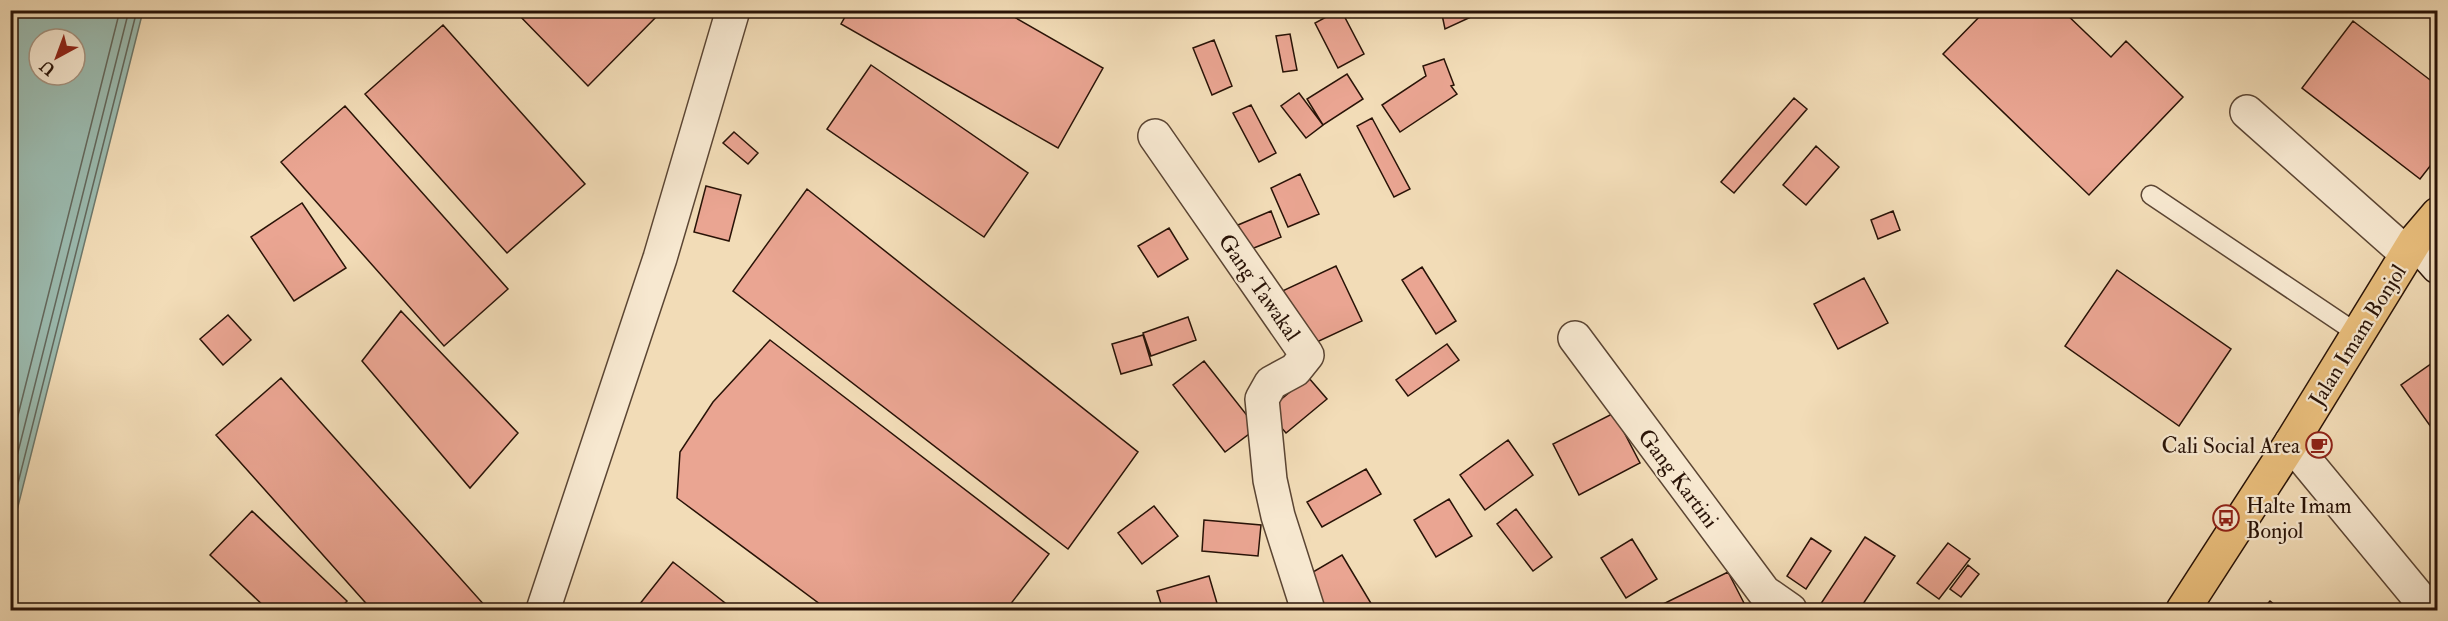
<svg xmlns="http://www.w3.org/2000/svg" width="2448" height="621" font-family="'IM FELL Double Pica',serif">
  <style>
    .water { fill: #9bbbb0; stroke: #6d786c; stroke-width: 1.5; fill-rule: evenodd }
    .lines { fill: none; stroke-linecap: round; stroke-linejoin: round }
    .shore { stroke: #62675c; stroke-width: 1.5 }
    .building { fill: #eaa592; stroke: #291307; stroke-width: 1.5 }
    .lane-casing { stroke: #5b4533; stroke-width: 21 }
    .street-casing { stroke: #5b4533; stroke-width: 36 }
    .secondary-casing { stroke: #291307; stroke-width: 36 }
    .primary-casing { stroke: #291307; stroke-width: 36 }
    .lane { stroke: #f7e8d0; stroke-width: 18 }
    .street { stroke: #f7e8d0; stroke-width: 33 }
    .secondary { stroke: #f7e8d0; stroke-width: 33 }
    .primary { stroke: #e9be7c; stroke-width: 33 }
    .labels { text-anchor: middle; stroke-width: 4.5; stroke-linejoin: round; paint-order: stroke }
    .street-label { font-size: 22px; fill: #291307; stroke: #f7e8d0 }
    .poi-label { font-size: 22px; fill: #291307; stroke: #f7e8d0; text-anchor: end }
  </style>
  <rect width="100%" height="100%" fill="#f2dcb7"/>
  <filter id="stains"><feTurbulence type="fractalNoise" baseFrequency=".00333" numOctaves="4"/><feColorMatrix values="0 0 0 0 .2 0 0 0 0 .09 0 0 0 0 .02 0 0 0 .5 -.17"/></filter>
  <radialGradient id="worn" r=".72"><stop offset=".6" stop-color="#630" stop-opacity="0"/><stop offset="1" stop-color="#630" stop-opacity=".3"/></radialGradient>
  <path class="water" d="M11 10 143 11 11 534 10 11ZM39 39H75V75H39Z"/>
  <g class="lines">
    <path class="shore" d="M10 447 120 10
      M10 484 129 10
      M10 515 137 10"/>
  </g>
  <path class="building" d="M514 10H663L588 86Z
    M849 10H1002L1103 68 1058 148 841 24Z
    M1339 10H1341L1364 54 1338 68 1315 23Z
    M1441 10H1486L1445 29Z
    M1986 10H2062L2111 57 2126 41 2183 97 2089 195 1943 54Z
    M2353 21 2438 86V156L2420 179 2302 88Z
    M443 25 585 184 507 253 365 94Z
    M1290 34 1297 70 1283 72 1276 36Z
    M1214 40 1232 86 1212 95 1193 48Z
    M1444 59 1454 85 1451 86 1457 94 1400 132 1382 105 1426 76 1423 66Z
    M871 65 1028 173 984 237 827 129Z
    M1347 74 1363 99 1323 125 1307 99Z
    M1299 93 1323 125 1306 138 1281 106Z
    M1794 98 1807 109 1734 193 1721 182Z
    M1251 105 1276 153 1259 162 1233 113Z
    M345 106 508 289 444 346 281 162Z
    M1372 118 1410 189 1394 197 1357 126Z
    M734 132 758 153 748 164 723 143Z
    M1816 146 1839 167 1806 205 1783 185Z
    M1300 174 1319 214 1288 227 1271 188Z
    M706 186 741 195 729 241 694 232Z
    M807 189 1138 452 1068 549 733 291Z
    M302 203 346 268 294 301 251 237Z
    M1271 211 1281 237 1249 250 1238 225Z
    M1893 211 1900 230 1878 239 1871 220Z
    M1169 228 1188 259 1158 277 1138 246Z
    M1336 266 1362 321 1304 348 1278 293Z
    M1422 267 1456 321 1436 334 1402 280Z
    M2117 270 2231 349 2179 426 2065 346Z
    M1864 278 1888 323 1838 349 1814 304Z
    M401 311 518 433 470 488 362 361Z
    M228 315 251 340 223 365 200 339Z
    M1188 317 1196 340 1151 356 1143 333Z
    M1143 335 1152 365 1121 374 1112 344Z
    M770 340 1049 554 1006 610H828L677 498 680 452 713 402Z
    M1447 344 1459 360 1408 396 1396 380Z
    M2438 359V437L2401 385Z
    M1204 361 1257 428 1225 452 1173 385Z
    M1308 377 1327 399 1286 433 1267 411Z
    M281 378 487 608 484 610H372L216 435Z
    M1614 413 1640 463 1579 495 1553 444Z
    M1508 440 1533 475 1485 510 1460 475Z
    M1366 469 1381 494 1322 527 1307 502Z
    M1449 499 1472 536 1436 557 1414 520Z
    M1154 506 1178 536 1142 564 1118 533Z
    M1516 509 1552 557 1533 571 1497 524Z
    M252 511 347 601 339 610H268L210 555Z
    M1204 520 1261 525 1258 556 1202 551Z
    M1865 537 1895 556 1859 610H1828L1820 605Z
    M1811 538 1831 551 1806 589 1787 576Z
    M1632 539 1657 579 1626 598 1601 558Z
    M1948 543 1970 559 1939 599 1917 583Z
    M1342 555 1372 605 1363 610H1320L1301 579Z
    M673 562 734 610H635Z
    M1968 565 1979 574 1961 597 1950 589Z
    M1728 572 1745 605 1733 610H1654L1653 609Z
    M1209 576 1219 610H1163L1157 591Z
    M2270 601 2281 610H2262Z"/>
  <g class="lines">
    <g class="lane-casing">
      <path id="lane" d="M2151 195 2358 334"/>
    </g>
    <g class="street-casing">
      <path id="street" d="M2247 112 2407 254
        M1155 136 1307 355 1295 370 1271 383 1262 399 1270 480 1278 516 1308 610
        M1575 338 1764 592 1790 610
        M2291 443 2429 610
        M543 610 660 258 733 10"/>
    </g>
    <g class="secondary-casing">
      <path id="secondary" d="M2415 241 2438 267"/>
    </g>
    <g class="primary-casing">
      <path id="primary" d="M2183 610 2291 443 2415 241 2438 214"/>
    </g>
    <use href="#lane" class="lane"/>
    <use href="#street" class="street"/>
    <use href="#secondary" class="secondary"/>
    <use href="#primary" class="primary"/>
  </g>
  <defs>
    <g id="cafe-ring" transform="scale(1.35)"><circle r="9.5" fill="#f7e8d0" stroke="#8f2418" stroke-width="1.5"/><path d="M-5.5-4.5H6V0H3Q3 3.5 0 3.5H-2.5Q-5.5 3.5-5.5 0ZM3-3.2v2h1.7v-2ZM-6 4.5H4V6H-6Z" fill="#8f2418"/></g>
    <g id="bus-ring" transform="scale(1.35)"><circle r="9.5" fill="#f7e8d0" stroke="#8f2418" stroke-width="1.5"/><path d="M-5-6H5V4H4V6H2V4H-2V6H-4V4H-5ZM-3.5-4V0h7V-4ZM-3.5 1.2v1.5H-2V1.2ZM2 1.2v1.5H3.5V1.2Z" fill="#8f2418"/></g>
  </defs>
  <g fill-rule="evenodd">
    <use href="#cafe-ring" x="2319" y="445"/>
    <use href="#bus-ring" x="2226" y="518"/>
  </g>
  <g class="labels">
    <g class="street-label">
      <text transform="translate(1260 287) rotate(55)" y="8">Gang Tawakal</text>
      <text transform="translate(2357 335) rotate(-58)" y="8">Jalan Imam Bonjol</text>
      <text transform="translate(1679 478) rotate(53)" y="8">Gang Kartini</text>
    </g>
    <g class="poi-label">
      <text x="2300" y="453">Cali Social Area</text>
      <text x="2246" y="513" text-anchor="start">Halte Imam<tspan x="2246" dy="25">Bonjol</tspan></text>
    </g>
  </g>
  <rect width="2448" height="621" fill="none" stroke="#f2dcb7" stroke-width="36"/>
  <rect x="12" y="12" width="2424" height="597" fill="none" stroke="#291307" stroke-width="3"/>
  <rect x="18" y="18" width="2412" height="585" fill="none" stroke="#291307" stroke-width="1.5"/>
  <g transform="translate(57 57) rotate(221)"><circle r="28" fill="#f7e8d0" stroke="#a59380" stroke-width="1.5"/>
  <path d="M0-4.5L10 22L0 15L-10 22Z" fill="#8f2418"/>
  <text y="-9" font-size="16" font-weight="bold" text-anchor="middle" fill="#291307">U</text>
  </g>
  <rect width="100%" height="100%" filter="url(#stains)"/>
  <rect width="100%" height="100%" fill="url(#worn)"/>
</svg>
